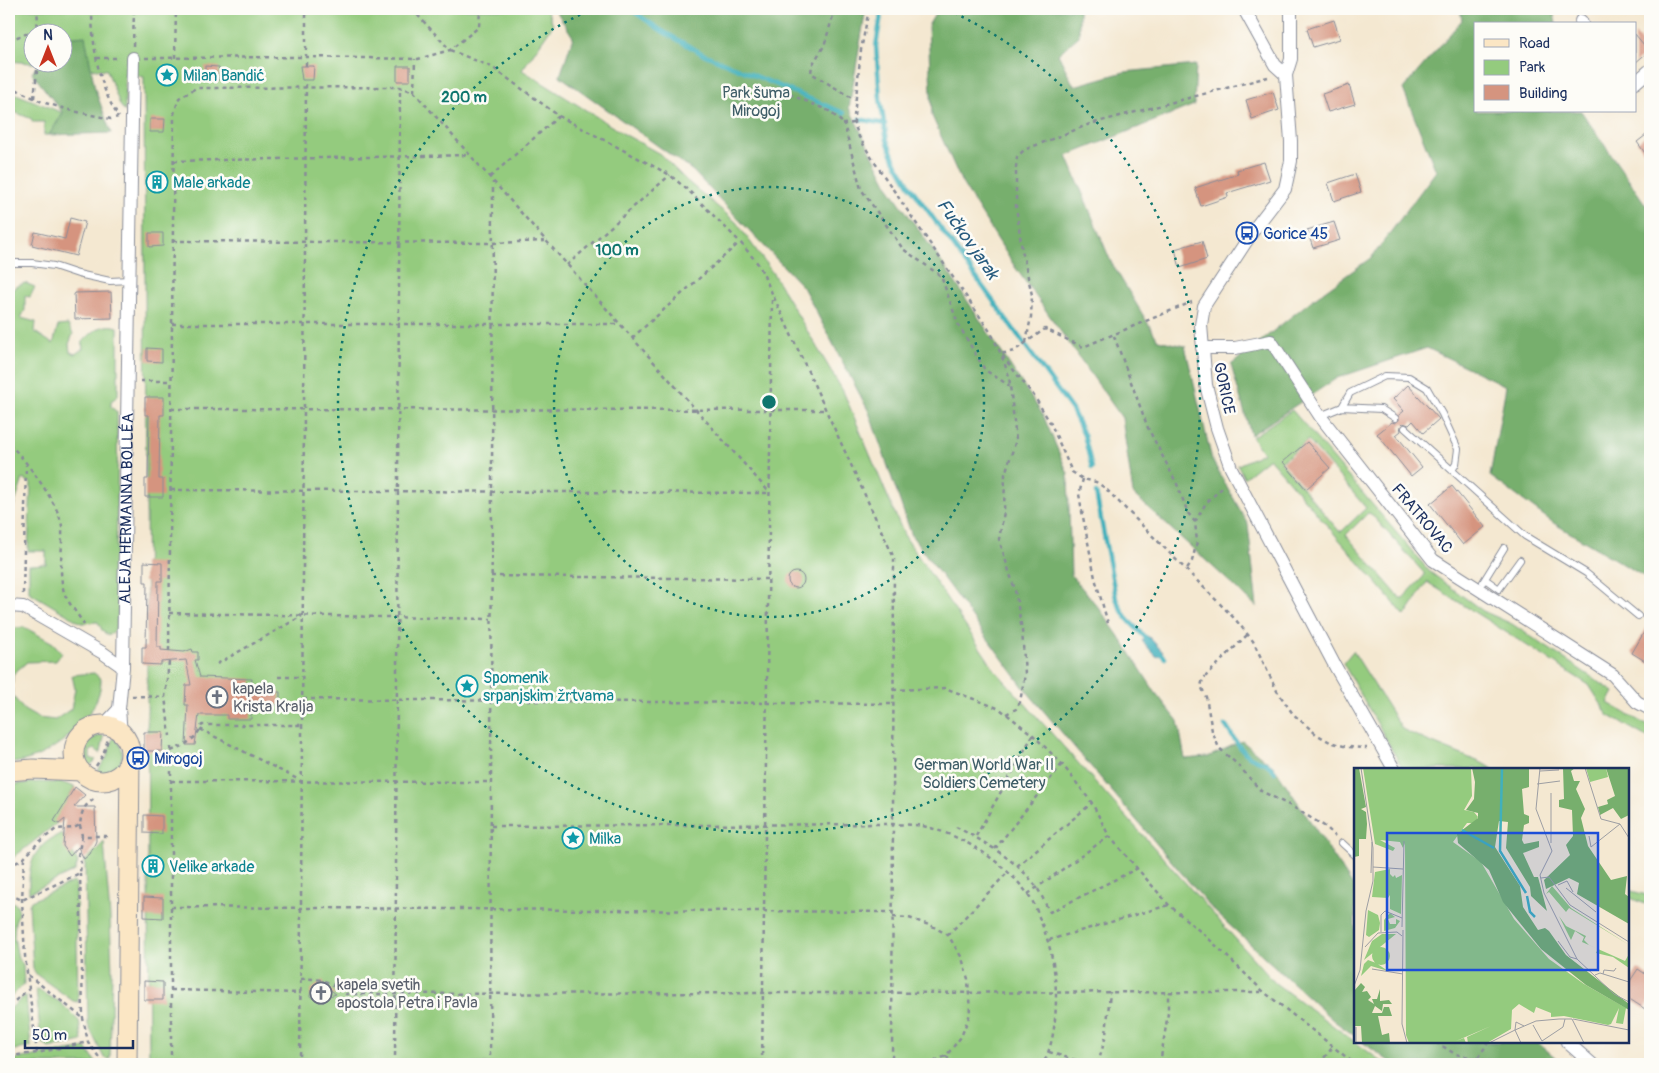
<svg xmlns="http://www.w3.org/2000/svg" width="1659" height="1073" font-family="Pangolin,sans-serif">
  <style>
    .green { fill: #94cb7e; stroke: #587d6e; fill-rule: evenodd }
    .forest { fill: #77af6d; stroke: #496f66 }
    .water { fill: #41b0bc; stroke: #2e708d }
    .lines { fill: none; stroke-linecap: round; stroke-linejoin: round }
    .stream { stroke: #41b0bc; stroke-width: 4.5 }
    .building { fill: #d5947f }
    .lane-casing { stroke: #888c98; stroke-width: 8 }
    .street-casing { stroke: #888c98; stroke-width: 14 }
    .secondary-casing { stroke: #888c98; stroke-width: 21 }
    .path { stroke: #888c98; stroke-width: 2.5; stroke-dasharray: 4 4; stroke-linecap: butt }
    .lane { stroke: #fff; stroke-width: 6 }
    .street { stroke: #fff; stroke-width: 12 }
    .secondary { stroke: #fbe6c4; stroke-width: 19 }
    .ring { fill: none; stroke: #0f766e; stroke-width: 2.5; stroke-dasharray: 2.5 5 }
    .labels { text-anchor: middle; stroke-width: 5; stroke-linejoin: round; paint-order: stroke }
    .culture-label { font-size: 16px; fill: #0d838f; stroke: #fdfcf7; text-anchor: start }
    .park-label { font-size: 16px; fill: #3f5e68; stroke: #fdfcf7 }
    .transit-label { font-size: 16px; fill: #164399; stroke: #fdfcf7; text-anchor: start }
    .street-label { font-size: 16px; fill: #1b2f5e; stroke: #fdfcf7 }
    .worship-label { font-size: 16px; fill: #5b616d; stroke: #fdfcf7; text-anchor: start }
    .water-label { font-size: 18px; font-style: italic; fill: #285c7f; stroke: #fdfcf7 }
    .inset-river { fill: none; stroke: #41b0bc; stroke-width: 2.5 }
    .inset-road { fill: none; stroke: #9d9ea3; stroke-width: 1 }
    .view { fill: #1d4ed8; fill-opacity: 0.15; stroke: #1d4ed8; stroke-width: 2.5 }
    .inset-edge { fill: none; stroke: #1b2f5e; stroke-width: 2.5 }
    .centre { fill: #0f766e; stroke: #fdfcf7; stroke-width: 2.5 }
    .ring-label { font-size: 15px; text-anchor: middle; font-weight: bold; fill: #0f766e; stroke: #fdfcf7; stroke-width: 5; stroke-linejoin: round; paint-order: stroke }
  </style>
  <rect width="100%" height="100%" fill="#fdfcf7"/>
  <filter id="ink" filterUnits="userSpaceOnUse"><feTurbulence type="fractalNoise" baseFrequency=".02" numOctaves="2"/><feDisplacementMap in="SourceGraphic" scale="10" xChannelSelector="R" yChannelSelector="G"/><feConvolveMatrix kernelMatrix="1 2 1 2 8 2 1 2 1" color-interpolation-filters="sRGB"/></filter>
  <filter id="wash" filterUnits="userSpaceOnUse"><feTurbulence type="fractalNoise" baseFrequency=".0096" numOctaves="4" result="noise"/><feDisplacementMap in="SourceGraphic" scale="20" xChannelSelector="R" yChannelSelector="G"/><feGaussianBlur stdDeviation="1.12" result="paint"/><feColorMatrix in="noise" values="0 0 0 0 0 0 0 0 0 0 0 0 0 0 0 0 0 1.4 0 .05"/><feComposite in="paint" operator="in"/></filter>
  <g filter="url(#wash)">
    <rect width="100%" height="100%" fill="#f4e8d1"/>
    <path class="green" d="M9 9H547L553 25 522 70 624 134 660 154 688 182 736 222 774 275 843 391 904 535 995 670 1275 983 1385 1064H149L144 77 125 73V112L120 105 107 70 9 61ZM32 32H62V62H32Z
      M9 91 63 113 49 135H44V122H32V119L9 110Z
      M25 283 35 287 30 297 25 296V310L21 318 36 322 35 332 53 344 58 326 68 325 73 334 69 344 70 352 75 354 83 349 82 343C92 332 102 322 118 327V396L111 401V407L117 412C118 461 117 509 116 558 116 579 120 601 117 623 116 629 114 632 109 635L103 632 98 622 81 623 29 592V565L46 564V551H28L31 483 23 479 13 509 9 508V295L15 287Z
      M1292 410 1430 572 1483 611 1512 624 1614 692 1608 703 1650 727V739L1608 715 1589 685 1427 582 1405 616 1269 458 1244 478 1238 465 1263 453 1252 437ZM1308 440 1366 508 1342 531H1339L1281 462ZM1368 513 1371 514 1424 573V576L1403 598H1400L1346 535Z
      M24 627 53 643 62 653 56 661 27 662 13 674 12 695 24 710 38 718 55 720 71 709 75 689 72 675 94 673 101 679C102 718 46 763 9 763V629Z
      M1353 651 1402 729 1425 740 1482 763 1493 769H1478L1474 767 1472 769H1403L1343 663Z
      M102 735 104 737 101 751 100 753 95 749 90 751V758L96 760 90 766 88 767C76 753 86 738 102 735Z
      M114 738C129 751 122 766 107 774L96 773 107 757 112 740Z
      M39 782 63 783 75 787 66 802 62 819 9 861V785Z
      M62 833 78 862 75 871 29 893C28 862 33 847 62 833Z
      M104 842 110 917 112 972 110 1059 104 1058 88 1025 85 861Z
      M73 882 76 884 78 1002 73 1001 37 975 33 969 29 905 31 901Z
      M1628 890 1650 896V906L1628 897Z
      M9 900 17 905 19 911 15 922 14 937 18 959 23 964 24 984 9 999Z
      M36 989 60 1002 79 1021 82 1041 49 1048 41 1042Z
      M26 996 31 1047 15 1050 9 1049V1010L23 997Z
      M86 1048 97 1064H9V1060Z"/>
    <path class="forest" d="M555 9H866L849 108 890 189 947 270 1043 415 1068 474 1071 575 1099 608 1127 648 1155 692 1178 721 1185 759 1208 757 1242 741 1275 768 1355 889V1036L1334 1021 1212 909 1024 688 912 536 869 412 803 287 693 171 560 76 573 37Z
      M938 9H1079V36L1058 54 1074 86 1124 72 1196 65 1194 105 1067 156 1111 262 1158 340 1185 346 1212 460 1248 524 1257 607 1133 494 1122 418 1015 267 962 183 932 116 928 26Z
      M1460 9H1553L1556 24H1475V111H1581L1650 211V580L1555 524 1490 476 1506 386 1427 348 1337 378 1251 435 1231 365 1312 300 1372 257 1436 171 1403 89 1462 20Z
      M85 36 95 89 111 133 49 135 63 113 32 73 39 63 62 62 63 38Z
      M1362 1042H1537L1563 1064H1393Z"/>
    <path class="water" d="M1148 636 1163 652 1157 657 1142 641Z"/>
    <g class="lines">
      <path class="stream" d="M630 9 662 31 703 54 844 113
        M882 9 876 46 880 99 887 140 894 159 910 186 1072 410 1084 435 1092 468
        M859 119 885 124
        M1096 493 1116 598C1125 621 1134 625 1150 642
        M1157 650 1165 658
        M1225 725C1232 735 1239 749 1249 756 1261 764 1264 758 1275 772"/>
    </g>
    <g id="blocks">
      <path class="building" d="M1334 20 1340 39 1313 47 1307 29Z
        M1635 34 1649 51 1635 63Z
        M205 66 219 67V80H205Z
        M300 66H314L313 80H302Z
        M397 66H410V81H397Z
        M1349 85 1355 104 1328 112 1322 94Z
        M1273 92 1279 110 1252 119 1246 100Z
        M150 119H165L164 132H150Z
        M1650 132V160L1637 142Z
        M1264 162 1270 180 1227 193 1228 197 1201 206 1195 188 1238 174 1237 170Z
        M1355 174 1361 192 1334 201 1328 183Z
        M70 218 85 222 76 256 32 245 35 232 65 239Z
        M1334 222 1340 240 1313 248 1307 230Z
        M149 233H163V246L149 247Z
        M1202 241 1207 259 1180 268 1175 249Z
        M111 292 112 318 75 319 74 293Z
        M147 348 162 349V362L147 361Z
        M1408 385 1439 419 1423 433 1413 421 1409 425 1403 423 1400 426 1401 431 1396 435 1422 467 1411 476 1377 434 1392 422 1395 423 1399 420V415L1404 411 1393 399Z
        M145 397H164V415H160L159 479H163V497H145V479H148L149 415H145Z
        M1307 442 1330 468 1306 489 1283 462Z
        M1452 486 1485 527 1463 545 1430 504Z
        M144 562 162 563V581H158L157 647H161V650L184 652 192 649 193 652H198V660H195L200 677 252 679 251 692H280V705H251V719H227V715H199L195 745H186L188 705H185L186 685H191L186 660 161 662V665L142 664V647H146L147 582H144Z
        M788 580a8 8 0 1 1 16 0a8 8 0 1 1-16 0Z
        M1650 622V664L1632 653Z
        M144 732H163L162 751H144Z
        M75 787 85 795 74 807H95L96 841 90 854 84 859 78 847 70 856 63 846 65 819 59 824 54 821Z
        M144 815 162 816V834L144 833Z
        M144 897 163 898V918L144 917Z
        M1638 969 1650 977V1002L1645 1009 1628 998V984Z
        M323 980 325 986 336 994 326 997 324 1002H319L310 996 311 990Z
        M144 981 163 982V1000H144Z"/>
    </g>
  </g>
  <g filter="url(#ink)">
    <use href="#blocks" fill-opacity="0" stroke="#888c98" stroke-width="1"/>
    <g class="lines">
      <g class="lane-casing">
        <path id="lane" d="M9 263H32L54 266 78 274 110 281 130 280
          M1342 407 1350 393 1385 376 1409 377 1427 388 1442 414 1458 449 1456 464 1452 470
          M1320 416 1342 407 1381 409 1395 418
          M1405 428 1525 536 1586 573 1638 616
          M1485 579 1499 589 1520 560
          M1483 582 1504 548
          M1342 843 1355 855"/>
      </g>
      <g class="street-casing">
        <g id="street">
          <path d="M1244 9 1275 65 1286 75 1291 141V161L1285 189 1255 228 1204 306 1201 325 1206 385 1217 428 1231 468 1335 666 1394 769"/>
          <path d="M1581 21 1582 24"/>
          <path d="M1286 75 1291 59V9"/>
          <path d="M1635 83 1650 70"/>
          <path d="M1202 348H1235L1271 341 1320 416 1433 560 1613 675 1637 702 1650 709"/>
          <path d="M9 606 23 607 103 653 123 667"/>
          <path d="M103 726 119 709"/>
          <path id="s1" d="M121 734 119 709 123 667 133 58"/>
          <path d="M1567 1042 1592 1064"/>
        </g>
      </g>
      <g class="secondary-casing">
        <path id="secondary" d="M74 753a28 28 0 1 1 56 0a28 28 0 1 1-56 0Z
          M9 771 33 769 81 771
          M127 1064 130 756"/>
      </g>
      <path class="path" d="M92 9C92 44 98 87 119 117
        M412 9 450 50 492 67 559 116 670 175 690 192 740 242 759 265 894 558 892 1064
        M835 9 824 46 812 65 811 73 855 100
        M869 9 861 50 854 116V123L859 137 873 160 991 333 1001 354 1034 396 1051 424 1072 472 1083 479 1096 482 1105 488 1235 619 1253 641 1277 691 1293 714 1316 734 1330 742 1347 747 1367 748
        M9 20 11 39
        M9 40 34 31 38 22 37 9
        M133 46 134 9
        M96 58H120
        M145 58 306 57 418 59 450 50 479 27 480 9
        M175 58 176 9
        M306 66V9
        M9 86 42 102 73 111 111 119 118 117
        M782 91 829 111 844 124
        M414 92 415 59
        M34 98 38 62
        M854 123 844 124 861 189 903 249 941 276 958 324 985 370 1010 386
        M174 161 470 155
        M490 177 559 116
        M173 241 493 243 546 241
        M567 265 670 175
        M172 324H620
        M1114 336 1148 428 1177 484 1188 513 1195 522 1197 542 1192 561 1186 570
        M632 338 739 243
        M1026 342 1031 317 1032 295 1022 250 1016 206V167L1017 157 1024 150 1090 124 1268 77
        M140 381H172
        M171 409 826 410
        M9 444C24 457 61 507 62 527 63 548 58 572 64 592 67 602 79 615 84 625
        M1083 479 1079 494 1083 517 1095 578 1109 627
        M171 490 769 493
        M1195 522 1206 503 1225 485
        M491 576 768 579
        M23 594 26 465
        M169 613 491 619
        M1247 635 1203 679 1201 686 1206 697 1212 731 1219 748 1238 765 1261 791 1291 806 1326 827 1335 836
        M169 651 174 114 179 98 196 88 400 87 414 92 770 493
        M169 662 165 697 170 736
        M217 664 302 616
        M278 677H303
        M893 690 945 688 1000 709 1033 735 1062 764 1092 803 1109 836 1169 905 1208 938 1264 992 1355 1064
        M132 696 165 697
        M303 699 893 704
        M1006 714 1016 709 1020 702 1025 674 1022 630 1015 590 999 539 1004 512 1005 474 1016 440 1009 376 1001 354 1014 351 1045 329 1083 347 1192 302
        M200 729 301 781
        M171 747V1064
        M171 751C185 745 196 740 202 725H302
        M96 766 103 755 108 739
        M171 781 491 782
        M80 825 82 836H109
        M491 826 893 824C902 825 913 824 923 826 962 835 1003 861 1027 893 1033 900 1036 909 1039 917 1050 943 1055 965 1056 994 1056 1018 1054 1043 1043 1064
        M956 827C982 840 1021 863 1037 888 1042 895 1045 904 1050 912L1138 868
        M976 836 1033 735
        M995 849 1062 764
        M24 858 22 900 25 956 37 1053
        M1017 866 1092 803
        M9 867 24 858 38 843 56 829 74 828 80 825C82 808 84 806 97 797
        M80 873 83 1018 88 1042 104 1064
        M9 894 22 900 80 873 81 863 78 856 82 836
        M1028 894 1109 836
        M171 907 892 912
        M893 917 909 918 932 926 948 935 962 958 968 979 970 1014 961 1037 946 1056 928 1064
        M948 935 1008 872
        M1049 940 1169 905
        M28 975 83 1018
        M301 979C319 978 331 981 346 994L1264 992
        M171 990 301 993
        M9 1006 30 988
        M1436 1042 1455 1054 1504 1064
        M1049 1052 1088 1064
        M9 1056 37 1053 88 1042
        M946 1056 954 1064
        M300 1064 306 80
        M395 1064 400 87
        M490 1064 493 182
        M762 1064 772 298
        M1098 1064 1106 1035 1110 992
        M1160 1064 1168 1013V992
        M1319 1064 1333 1047
        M1473 1064 1489 1042"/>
      <use href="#lane" class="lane"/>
      <use href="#street" class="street"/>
      <use href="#secondary" class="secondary"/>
    </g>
  </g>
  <g class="ring">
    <circle cx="769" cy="402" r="215"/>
    <path d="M948 10A431 431 0 1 1 590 10"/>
  </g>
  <defs>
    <g id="sight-ring" transform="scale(1.125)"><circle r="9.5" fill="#fdfcf7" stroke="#0f9aa8" stroke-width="1.5"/><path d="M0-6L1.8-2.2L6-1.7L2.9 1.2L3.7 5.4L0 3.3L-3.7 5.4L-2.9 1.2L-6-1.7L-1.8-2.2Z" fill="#0f9aa8"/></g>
    <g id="building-ring" transform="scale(1.125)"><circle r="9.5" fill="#fdfcf7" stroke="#0f9aa8" stroke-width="1.5"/><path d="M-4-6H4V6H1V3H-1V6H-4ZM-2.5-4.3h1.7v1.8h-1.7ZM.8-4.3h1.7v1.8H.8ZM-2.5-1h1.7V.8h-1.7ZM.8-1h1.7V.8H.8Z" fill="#0f9aa8"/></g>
    <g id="bus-ring" transform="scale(1.125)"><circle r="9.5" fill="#fdfcf7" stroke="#1a4fb4" stroke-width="1.5"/><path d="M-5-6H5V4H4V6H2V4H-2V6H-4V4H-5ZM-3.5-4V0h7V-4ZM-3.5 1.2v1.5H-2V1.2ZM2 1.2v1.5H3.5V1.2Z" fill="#1a4fb4"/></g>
    <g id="church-ring" transform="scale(1.125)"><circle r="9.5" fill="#fdfcf7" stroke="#6b7280" stroke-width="1.5"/><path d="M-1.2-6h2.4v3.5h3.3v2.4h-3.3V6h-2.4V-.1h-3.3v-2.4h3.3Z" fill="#6b7280"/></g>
  </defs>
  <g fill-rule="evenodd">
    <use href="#sight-ring" x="167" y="75"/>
    <use href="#building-ring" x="157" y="182"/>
    <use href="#bus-ring" x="1247" y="233"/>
    <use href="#sight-ring" x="467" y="686"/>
    <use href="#church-ring" x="217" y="697"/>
    <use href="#bus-ring" x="138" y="758"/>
    <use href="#sight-ring" x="573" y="838"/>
    <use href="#building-ring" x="153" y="866"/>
    <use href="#church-ring" x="321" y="993"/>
  </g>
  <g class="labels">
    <g class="culture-label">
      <text x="183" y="81">Milan Bandić</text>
      <text x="173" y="188">Male arkade</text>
      <text x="483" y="683">Spomenik<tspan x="483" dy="18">srpanjskim žrtvama</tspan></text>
      <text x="589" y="844">Milka</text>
      <text x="169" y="872">Velike arkade</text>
    </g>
    <g class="park-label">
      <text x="756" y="98">Park šuma<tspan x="756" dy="18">Mirogoj</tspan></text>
      <text x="984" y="770">German World War II<tspan x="984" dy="18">Soldiers Cemetery</tspan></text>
    </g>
    <g class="transit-label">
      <text x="1263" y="239">Gorice 45</text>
      <text x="154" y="764">Mirogoj</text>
    </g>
    <g class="street-label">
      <text transform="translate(1225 388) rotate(78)" y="6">GORICE</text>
      <text dy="6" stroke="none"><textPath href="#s1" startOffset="226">ALEJA HERMANNA BOLLÉA</textPath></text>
      <text transform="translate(1423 518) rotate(50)" y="6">FRATROVAC</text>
    </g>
    <g class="worship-label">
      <text x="233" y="694">kapela<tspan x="233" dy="18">Krista Kralja</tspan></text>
      <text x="337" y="990">kapela svetih<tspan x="337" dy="18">apostola Petra i Pavla</tspan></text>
    </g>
    <g class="water-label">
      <text transform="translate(968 239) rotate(55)" y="6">Fučkov jarak</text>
    </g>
  </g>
  <g transform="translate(1354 768)">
    <rect width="275" height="275" fill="#f4e8d1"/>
    <path d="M9 0H117L118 28 110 42 120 44 124 49 121 55H113L99 74 127 94 160 151 195 191 230 216 272 240 269 256 262 255 265 240 257 256 254 257 210 248 197 249V245L182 239 180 245 165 236 158 242 157 261 133 275H114L113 269 137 258 102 273 110 270 112 275H55L52 267 51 75 49 80 46 74 26 72 41 80 39 83 21 76ZM232 0H252L254 9 236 14ZM36 101V106L39 109 41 107 42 110 48 107 47 146 36 141V127L34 130 18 129 21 104ZM198 118 217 140 275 177 215 140 212 144 195 124 192 126ZM14 142 24 147 26 155 25 162 15 169 12 167ZM36 145 41 149 34 151 36 156H42V151L46 153 41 160 30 163V152ZM205 148 212 158 232 168 230 172 235 177 271 193 275 186V200L259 189 242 185 244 181 228 174 230 169 221 163 217 172ZM28 166H42L10 192 18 173ZM18 188a9 9 0 1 1 18 0a9 9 0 1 1-18 0ZM14 192 22 195 34 203 17 198 7 208 10 196Z" fill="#94cb7e"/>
    <path d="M0 0H5L12 39 7 41 12 44 13 56 12 71H5V88L0 89ZM118 0H175V19L168 21 170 46 175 48V55L170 57 168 72 170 76 185 73V79L169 85 180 109H184L193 143 177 128 176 119 152 80 154 54 145 53 141 79 166 118 169 139 184 162 191 160 195 163 212 187 275 236V242L232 217 187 181 149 134 135 102 104 75 103 66 124 50V45L112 42 120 31 121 14ZM209 0H221L217 3 220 13H226L222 21 231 41 227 50 234 78 257 112 273 108 271 126 275 129V156L223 126 225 115 215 110 192 121 190 112 216 87 212 77 219 68 218 42 205 39V32L210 31ZM252 0H275V47L267 51 259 40 246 47 244 39 254 36 253 32 261 28ZM7 215 11 219 8 224 13 223 17 229 14 232 20 236 18 231H23L26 221V233L35 232 38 236H29L28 243 21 238 18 245H28L30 239H35L38 248H24L28 267 35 265 36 275H8L7 258H0V223Z" fill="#77af6d"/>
    <path class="inset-river" d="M148 0 146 83 172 125M108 62 140 80M173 128 176 144 181 149"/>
    <path class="inset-road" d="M186 0 182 41 198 83 186 107 190 125 223 191 260 226 275 234M231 0 247 51 266 56 275 70M186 3 205 2M183 16 206 13M235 68 237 79 266 56M197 75V25M19 99 49 101M17 105 18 74M187 110 195 109 216 137 275 174M204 117 213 113 219 124M212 120 242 144M48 159 50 73M49 162 48 256 53 275M27 164V147L31 143 48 150M204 173 216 189 223 191M11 179 24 165 43 164 48 168M18 201 49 206M249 206 250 202 260 203 262 200M241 207 246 205 275 214M0 218 6 202 12 143 19 113V80L7 0M219 251 275 262M179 257 188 273 209 259 211 251M2 275V259M135 275 161 262 162 254 170 258M167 275 161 262 182 253 205 251H218L230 275"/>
    <path class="view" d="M33 65H244V202H33Z"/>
    <rect width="275" height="275" class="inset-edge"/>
  </g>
  <circle cx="769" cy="402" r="8" class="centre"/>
  <g class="ring-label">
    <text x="464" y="102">200 m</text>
    <text x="617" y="255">100 m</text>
  </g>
  <rect width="1659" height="1073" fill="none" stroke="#fdfcf7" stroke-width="30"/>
  <rect x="1474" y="22" width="162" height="90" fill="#fdfcf7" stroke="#a3aaba"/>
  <rect x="1484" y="39" width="25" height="8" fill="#fbe6c4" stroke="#a3aaba"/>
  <text x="1519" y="48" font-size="15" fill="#1b2f5e">Road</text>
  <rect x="1484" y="60" width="25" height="15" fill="#94cb7e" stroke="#a3aaba"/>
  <text x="1519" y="72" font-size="15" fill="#1b2f5e">Park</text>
  <rect x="1484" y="85" width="25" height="15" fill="#d5947f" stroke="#a3aaba"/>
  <text x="1519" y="98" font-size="15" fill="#1b2f5e">Building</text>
  <g transform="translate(48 48)"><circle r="24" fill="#fdfcf7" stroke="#a3aaba"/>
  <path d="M0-4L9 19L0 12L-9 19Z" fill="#c8321e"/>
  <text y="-8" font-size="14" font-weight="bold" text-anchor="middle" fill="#1b2f5e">N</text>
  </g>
  <path d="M25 1040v8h108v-8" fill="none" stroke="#1b2f5e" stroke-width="2.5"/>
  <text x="32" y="1040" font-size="15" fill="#1b2f5e" stroke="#fdfcf7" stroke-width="4" paint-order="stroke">50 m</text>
</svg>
